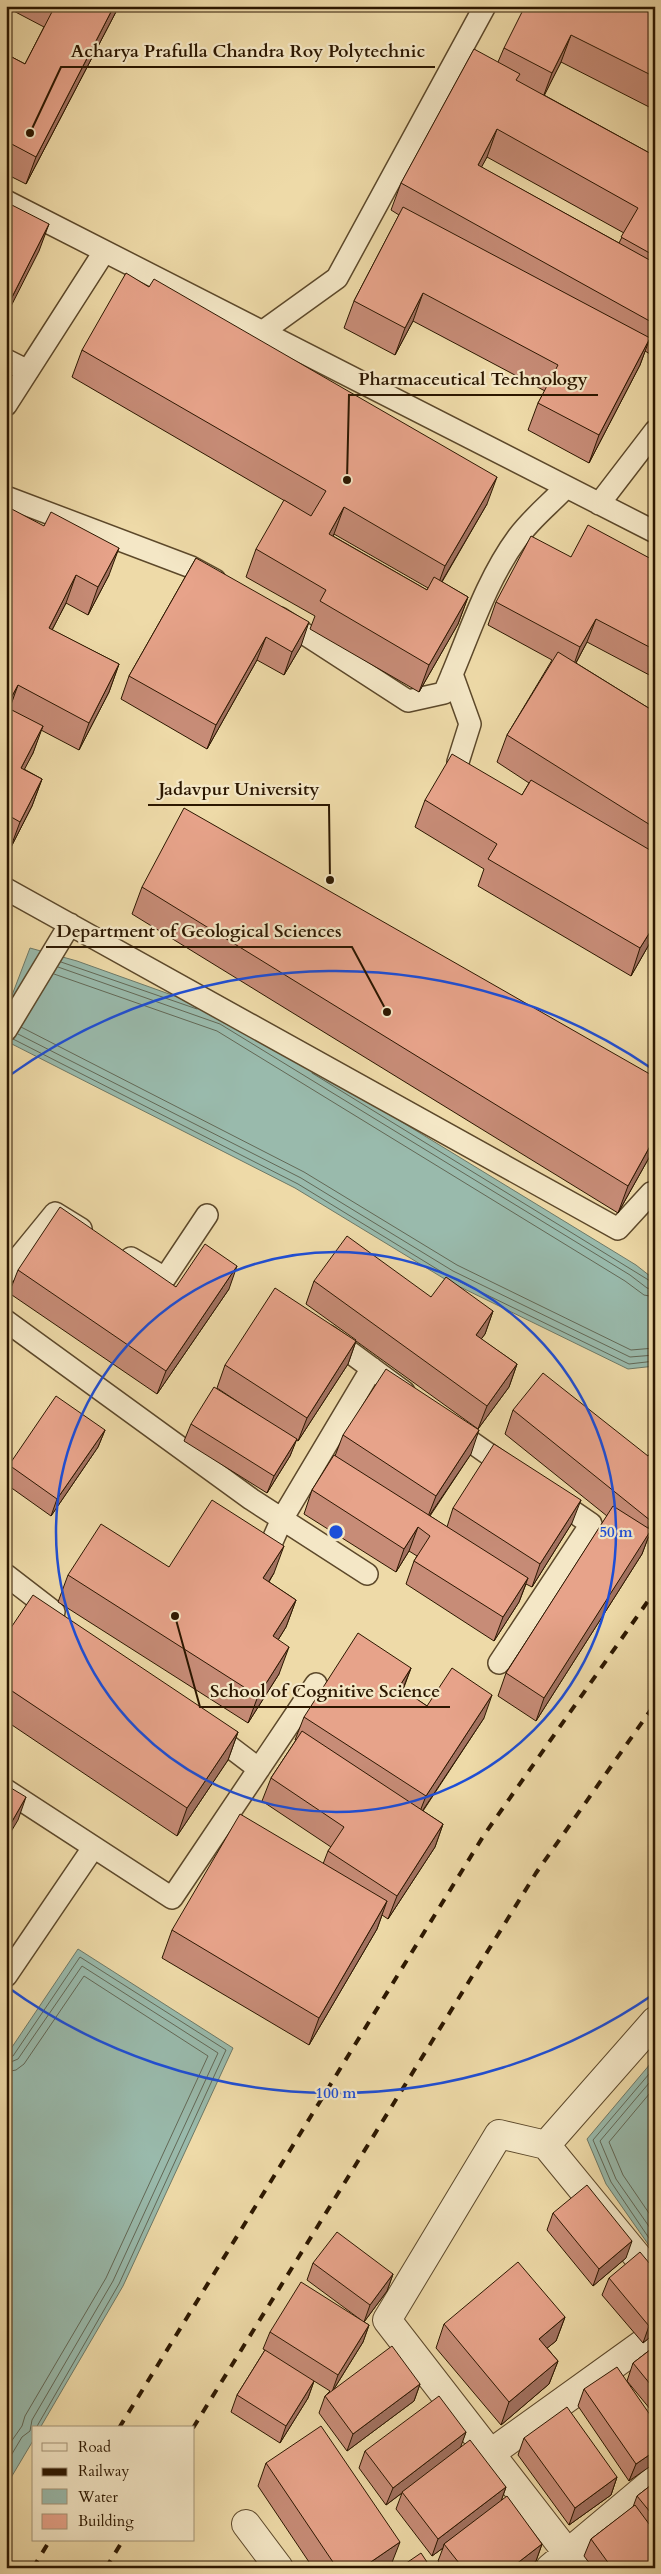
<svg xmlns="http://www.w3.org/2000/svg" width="661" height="2574" font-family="Cardo,serif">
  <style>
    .water { fill: #99baac; stroke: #6d7967 }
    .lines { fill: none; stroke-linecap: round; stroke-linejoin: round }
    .shore { stroke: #626856; stroke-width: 1 }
    .lane-casing { stroke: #5c482a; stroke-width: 24 }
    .street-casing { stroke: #5c482a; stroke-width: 30 }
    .lane { stroke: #f4e7c6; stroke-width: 21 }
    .street { stroke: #f4e7c6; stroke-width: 28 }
    .rail { stroke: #2c1700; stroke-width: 4; stroke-dasharray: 9 9; stroke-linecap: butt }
    .wall { fill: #c78c77; stroke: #2c1700; fill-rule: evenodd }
    .shaded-wall { fill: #a27261; stroke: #2c1700 }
    .building { fill: #e7a38a; stroke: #2c1700 }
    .ring { fill: none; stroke: #1d4ed8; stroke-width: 2.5 }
    .centre { fill: #1d4ed8; stroke: #f4e7c6; stroke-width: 2.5 }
    .ring-label { font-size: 15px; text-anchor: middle; font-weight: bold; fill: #1d4ed8; stroke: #f4e7c6; stroke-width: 4.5; stroke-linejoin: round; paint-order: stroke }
    .leader { fill: none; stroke: #2c1700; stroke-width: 2 }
    .callout-dot { fill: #2c1700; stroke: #f4e7c6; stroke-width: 2 }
    .callout-label { font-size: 18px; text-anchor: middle; font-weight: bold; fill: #2c1700; stroke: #f4e7c6; stroke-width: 4.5; stroke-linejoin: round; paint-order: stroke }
  </style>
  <rect width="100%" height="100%" fill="#eedaa8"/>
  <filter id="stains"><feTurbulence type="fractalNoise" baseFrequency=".004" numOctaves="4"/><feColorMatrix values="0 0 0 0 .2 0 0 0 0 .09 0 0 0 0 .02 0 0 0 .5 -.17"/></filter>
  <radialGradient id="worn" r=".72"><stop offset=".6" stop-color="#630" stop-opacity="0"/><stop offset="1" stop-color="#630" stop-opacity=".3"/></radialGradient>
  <path class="water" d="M30 948 77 961 225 1014 636 1265 655 1280V1366L628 1369 448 1281 295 1188 6 1041V1011Z
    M78 1949 233 2048 123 2286 40 2428H34V2439L6 2486V2056Z
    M655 2061V2254L606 2184 587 2139 651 2063Z"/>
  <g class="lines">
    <path class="shore" d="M61 962 197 1009
      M58 967 220 1024 630 1275 647 1288 655 1290
      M54 974 217 1031 625 1281 644 1295 655 1297
      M21 1027 304 1172 457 1265 631 1350 655 1348
      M18 1034 301 1178 453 1271 630 1357 655 1355
      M13 1039 298 1184 450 1277 629 1364 655 1361
      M312 1073 655 1284
      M6 2058 13 2056 80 1957 226 2050 119 2284 36 2428
      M6 2064 18 2059 82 1966 218 2053 113 2281 32 2420 30 2431 22 2437 6 2464
      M655 2067 593 2140 611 2182 655 2247
      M6 2072 16 2070 24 2064 84 1976 208 2056 106 2278 25 2416 22 2426 6 2449
      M655 2076 600 2141 616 2179 655 2235
      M655 2087 609 2142 623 2175 655 2222"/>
    <g class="lane-casing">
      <path id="lane" d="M6 201 655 532
        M262 332 337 278 485 6
        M6 360 28 371
        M6 405 104 252
        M6 497 191 567 215 580
        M599 504 655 431
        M280 618 408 701 444 693C467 642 484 583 518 537 532 518 550 504 566 487
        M452 674 470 724 458 762
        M6 889 618 1229 651 1193 655 1194
        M6 1030 70 924
        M131 1258 165 1278 207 1215
        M6 1273 55 1213 81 1229
        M6 1321 251 1499 367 1574
        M328 1336 404 1392
        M450 1427 511 1470
        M271 1544 282 1519 372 1368
        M6 1575 54 1612
        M499 1663 591 1524 553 1498
        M209 1731 259 1769
        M6 1790 172 1898 316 1684
        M6 1976 93 1848"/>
    </g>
    <g class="street-casing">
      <path id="street" d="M546 2145 655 2278
        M491 2453 655 2335
        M246 2524 279 2568
        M550 2568 655 2480
        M579 2568 387 2320 499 2134 546 2145 655 2021"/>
    </g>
    <use href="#lane" class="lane"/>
    <use href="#street" class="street"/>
    <path class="rail" d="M119 2428 484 1835 655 1591
      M193 2428 536 1873 655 1704
      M33 2568 50 2540
      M106 2568 123 2540"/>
  </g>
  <path class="wall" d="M6 6H119L26 184 6 174V54L25 64 44 27 6 7Z
    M655 6V110L561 62 544 95 655 156V357L645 351 640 365 589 463 528 430 538 403 545 391 413 321 395 355 344 328 354 301 399 215 391 210 401 183 498 62 504 48ZM487 157 624 233 619 243 481 167Z
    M82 350 487 504 442 582 468 597 458 624 419 692 310 629 315 616 246 577 256 549 297 508 72 377ZM334 534 428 588 427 590 333 536Z
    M6 506 109 575 88 615 66 603 52 630 119 664 109 692 79 750 41 730 33 753 24 769 42 779 32 806 10 849 6 847Z
    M571 557 655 561V678L587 642 576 663 655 712V934L631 976 478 886 484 869 415 827 425 800 522 795 529 783 497 762 507 735 552 660 488 625 496 602Z
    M196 558 301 646 284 675 257 660 207 749 121 699 129 676Z
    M142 887 655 1077V1147L618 1213 132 914Z
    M18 1270 176 1287 229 1289 157 1394 9 1293Z
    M314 1281 431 1297 493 1311 485 1334 481 1339 517 1364 509 1387 478 1429 356 1341 348 1364 298 1441 296 1440 290 1456 267 1493 184 1441 191 1424 261 1417 217 1388 225 1365 356 1340 306 1304Z
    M513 1410 648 1456 655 1529 648 1538 642 1554 536 1721 498 1696 506 1673 607 1516 505 1434Z
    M105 1430 98 1447 51 1516 6 1484V1472L9 1465Z
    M343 1435 471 1454 430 1516 447 1527 453 1508 572 1523 532 1587 526 1584 519 1602 494 1641 406 1584 414 1561 417 1556 409 1551 396 1572 304 1514 312 1490 335 1456Z
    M169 1567 274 1573 269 1582 296 1600 286 1627 278 1640 279 1674 248 1723 58 1602 68 1575Z
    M6 1635 238 1732 228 1760 177 1836 6 1721Z
    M411 1668 403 1690 427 1706 484 1718 423 1811 443 1824 435 1847 388 1919 382 1915 377 1929 309 2045 162 1958 172 1930 323 1864 328 1851 331 1847 262 1801 271 1778 296 1740H295L304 1717Z
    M553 2213 626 2258 593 2286 547 2230Z
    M313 2263 393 2274 387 2291 364 2322 369 2325 363 2342 334 2389 420 2384 414 2401 347 2451 319 2413 325 2396 330 2391 314 2381 308 2398 280 2443 231 2412 237 2395 265 2350 263 2349 270 2332 361 2320 307 2280Z
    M655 2270V2333L643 2343 602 2295 609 2278Z
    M565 2317 556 2341 547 2348 558 2361 549 2384 501 2425 436 2348 444 2324Z
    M655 2346V2415L627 2381 633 2363Z
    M584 2389 655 2422 629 2481 578 2406Z
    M466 2432 460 2447 506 2487 501 2501 542 2544 536 2561 527 2568H444L438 2561 443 2548 432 2556 396 2509 402 2493 386 2505 359 2468 365 2451Z
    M524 2438 617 2477 611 2495 569 2525 518 2455Z
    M266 2463 391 2565 388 2568H313L258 2486Z
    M655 2482V2568H593L584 2556 591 2539 633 2507 637 2496Z"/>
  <path class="shaded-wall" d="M114 6H119L26 184 36 157Z
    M571 35 561 62 542 100 552 73Z
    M497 129 487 157 468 192 478 165Z
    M49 224 39 251 6 316V310L8 305Z
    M423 293 413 321 395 355 405 328Z
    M650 338 640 365 589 463 599 435Z
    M497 477 487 504 435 593 445 566Z
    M344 507 334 534 319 561 329 534Z
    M119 548 109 575 88 615 98 587Z
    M76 575 66 603 39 655 49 628Z
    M468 597 458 624 419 692 429 665Z
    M596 619 587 642 572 670 580 647Z
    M309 622 301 646 284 675 292 652Z
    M266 637 257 660 207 749 216 725Z
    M119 664 109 692 79 750 89 723Z
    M18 685 8 713 6 707Z
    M43 726 33 753 11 795 21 768Z
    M42 779 32 806 10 849 20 822Z
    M655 924V934L631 976 640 948Z
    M655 1137V1147L618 1213 628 1186Z
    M237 1266 229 1289 157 1394 166 1371Z
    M493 1311 485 1334 467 1358 476 1335Z
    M356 1341 348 1364 298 1441 307 1418Z
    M517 1364 509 1387 478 1429 487 1406Z
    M105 1430 98 1447 51 1516 57 1499Z
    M479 1430 471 1454 427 1519 436 1496Z
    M297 1439 290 1456 267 1493 274 1476Z
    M581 1500 572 1523 532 1587 540 1564Z
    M655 1517V1529L648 1538 642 1554 536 1721 544 1698 644 1540 651 1521Z
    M418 1527 409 1551 396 1572 404 1549Z
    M284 1546 274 1573 253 1606 263 1578Z
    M528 1578 519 1602 494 1641 503 1617Z
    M296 1600 286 1627 263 1664 273 1636Z
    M289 1647 279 1674 248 1723 258 1696Z
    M411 1668 402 1691 399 1687Z
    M492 1695 484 1718 417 1819 426 1796Z
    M238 1732 228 1760 177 1836 187 1808Z
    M26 1797 18 1820 6 1840V1832Z
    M443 1824 435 1847 388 1919 397 1896Z
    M387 1901 377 1929 309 2045 319 2018Z
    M632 2241 626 2258 593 2286 599 2269Z
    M393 2274 387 2291 364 2322 370 2305Z
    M565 2317 556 2341 530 2362 539 2339Z
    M655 2321V2333L643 2343 649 2326Z
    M369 2325 363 2342 332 2392 338 2375Z
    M558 2361 549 2384 501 2425 509 2402Z
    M314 2381 308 2398 280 2443 286 2426Z
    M420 2384 414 2401 347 2451 353 2434Z
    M466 2432 460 2449 386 2505 393 2488Z
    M655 2451V2463L629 2481 636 2464Z
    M617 2477 611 2495 569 2525 575 2508Z
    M506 2487 500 2504 444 2544 443 2548 432 2556 438 2539Z
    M400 2542 391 2565 388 2568H362Z
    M542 2544 536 2561 527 2568H511Z"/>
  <path class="building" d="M55 6H114L36 157 6 141V54L25 64Z
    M525 6H655V77L571 35 552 73 504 48Z
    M474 49 520 74 516 80 655 156V256L621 237 638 208 497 129 478 165 655 263V324L401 183Z
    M6 202 49 224 8 305 6 304Z
    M403 207 650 338 599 435 538 403 558 365 423 293 405 328 354 301Z
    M126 273 149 287 154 279 497 477 445 566 344 507 329 534 427 590 434 577 468 597 429 665 320 601 326 590 256 549 284 500 311 516 326 491 82 350Z
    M6 506 44 526 51 512 119 548 98 587 76 575 49 628 119 664 89 723 18 685 6 707 43 726 21 768 42 779 20 822 6 814Z
    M588 525 655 561V650L596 619 580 647 496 602 531 536 571 557Z
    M196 558 309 622 292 652 266 637 216 725 129 676Z
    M558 652 655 712V828L507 735Z
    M452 754 522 795 531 780 655 853V924L640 948 488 859 497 844 425 800Z
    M184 808 655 1077V1137L628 1186 142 887Z
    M60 1207 176 1287 205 1244 237 1266 166 1371 18 1270Z
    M347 1236 431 1297 446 1277 493 1311 476 1335 517 1364 487 1406 314 1281Z
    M275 1288 356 1341 307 1418 225 1365Z
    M386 1369 479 1430 436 1496 343 1435Z
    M543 1373 648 1456 654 1448 655 1449V1517L651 1521 513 1410Z
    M214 1387 297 1439 274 1476 191 1424Z
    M56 1396 105 1430 57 1499 9 1465Z
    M494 1444 581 1500 540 1564 453 1508Z
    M334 1455 528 1578 503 1617 414 1561 430 1536 418 1527 404 1549 312 1490Z
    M212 1500 284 1546 263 1578 296 1600 273 1636 289 1647 258 1696 68 1575 101 1524 169 1567Z
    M613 1506 651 1530 544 1698 506 1673Z
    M6 1562 10 1564 6 1570Z
    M33 1595 238 1732 187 1808 6 1687V1635Z
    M358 1633 411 1668 399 1687 427 1706 452 1668 492 1695 426 1796 304 1717Z
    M302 1731 443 1824 397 1896 328 1851 344 1827 271 1778Z
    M6 1785 26 1797 6 1832Z
    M240 1814 387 1901 319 2018 172 1930Z
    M587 2185 632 2241 599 2269 553 2213Z
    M337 2232 393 2274 370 2305 313 2263Z
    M640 2252 655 2270V2321L649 2326 609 2278Z
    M518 2262 565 2317 539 2339 558 2361 509 2402 444 2324Z
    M301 2282 369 2325 338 2375 270 2332Z
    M392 2346 420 2384 353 2434 325 2396Z
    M655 2346V2390L633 2363Z
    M265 2350 314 2381 286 2426 237 2395Z
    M617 2367 655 2422V2451L636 2464 584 2389Z
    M439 2396 466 2432 393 2488 365 2451Z
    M567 2407 617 2477 575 2508 524 2438Z
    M321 2426 400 2542 362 2568H337L266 2463Z
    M470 2440 506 2487 438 2539 402 2492Z
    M655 2482V2518L637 2496Z
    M507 2496 542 2544 511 2568H463L444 2544Z
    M635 2505 655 2532V2568H612L591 2539Z
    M421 2553 431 2568H399Z"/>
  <g class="ring">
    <circle cx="336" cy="1532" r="280"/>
    <path d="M654 1994A561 561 0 0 1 6 1986M6 1078A561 561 0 0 1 654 1070"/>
  </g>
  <circle cx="336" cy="1532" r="8" class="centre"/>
  <g class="ring-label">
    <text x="616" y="1537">50 m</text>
    <text x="336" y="2098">100 m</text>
  </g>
  <path class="leader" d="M30 133L61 67H435M347 480L349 395H598M330 880L329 805H148M387 1012L352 947H46M175 1616L200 1707H450"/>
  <g class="callout-dot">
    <circle cx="30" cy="133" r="5"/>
    <circle cx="347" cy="480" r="5"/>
    <circle cx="330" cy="880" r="5"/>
    <circle cx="387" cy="1012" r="5"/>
    <circle cx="175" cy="1616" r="5"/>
  </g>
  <g class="callout-label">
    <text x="248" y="57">Acharya Prafulla Chandra Roy Polytechnic</text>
    <text x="473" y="385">Pharmaceutical Technology</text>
    <text x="239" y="795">Jadavpur University</text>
    <text x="199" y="937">Department of Geological Sciences</text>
    <text x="325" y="1697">School of Cognitive Science</text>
  </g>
  <rect width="661" height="2574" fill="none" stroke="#eedaa8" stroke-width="25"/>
  <rect x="8" y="8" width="646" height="2559" fill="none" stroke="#2c1700" stroke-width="2.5"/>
  <rect x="12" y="12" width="636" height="2549" fill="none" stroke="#2c1700"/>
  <rect x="32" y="2426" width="162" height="115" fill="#f4e7c6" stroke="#a49477"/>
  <rect x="42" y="2443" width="25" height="8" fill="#f4e7c6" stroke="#a49477"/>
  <text x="78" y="2452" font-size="15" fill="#2c1700">Road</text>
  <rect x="42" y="2468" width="25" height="8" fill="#2c1700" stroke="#a49477"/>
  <text x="78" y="2476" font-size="15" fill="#2c1700">Railway</text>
  <rect x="42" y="2489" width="25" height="15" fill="#99baac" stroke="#a49477"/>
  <text x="78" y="2502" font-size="15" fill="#2c1700">Water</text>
  <rect x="42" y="2514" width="25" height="15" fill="#e7a38a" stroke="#a49477"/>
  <text x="78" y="2526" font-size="15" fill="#2c1700">Building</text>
  <rect width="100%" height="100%" filter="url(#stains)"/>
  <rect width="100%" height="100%" fill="url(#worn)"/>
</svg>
